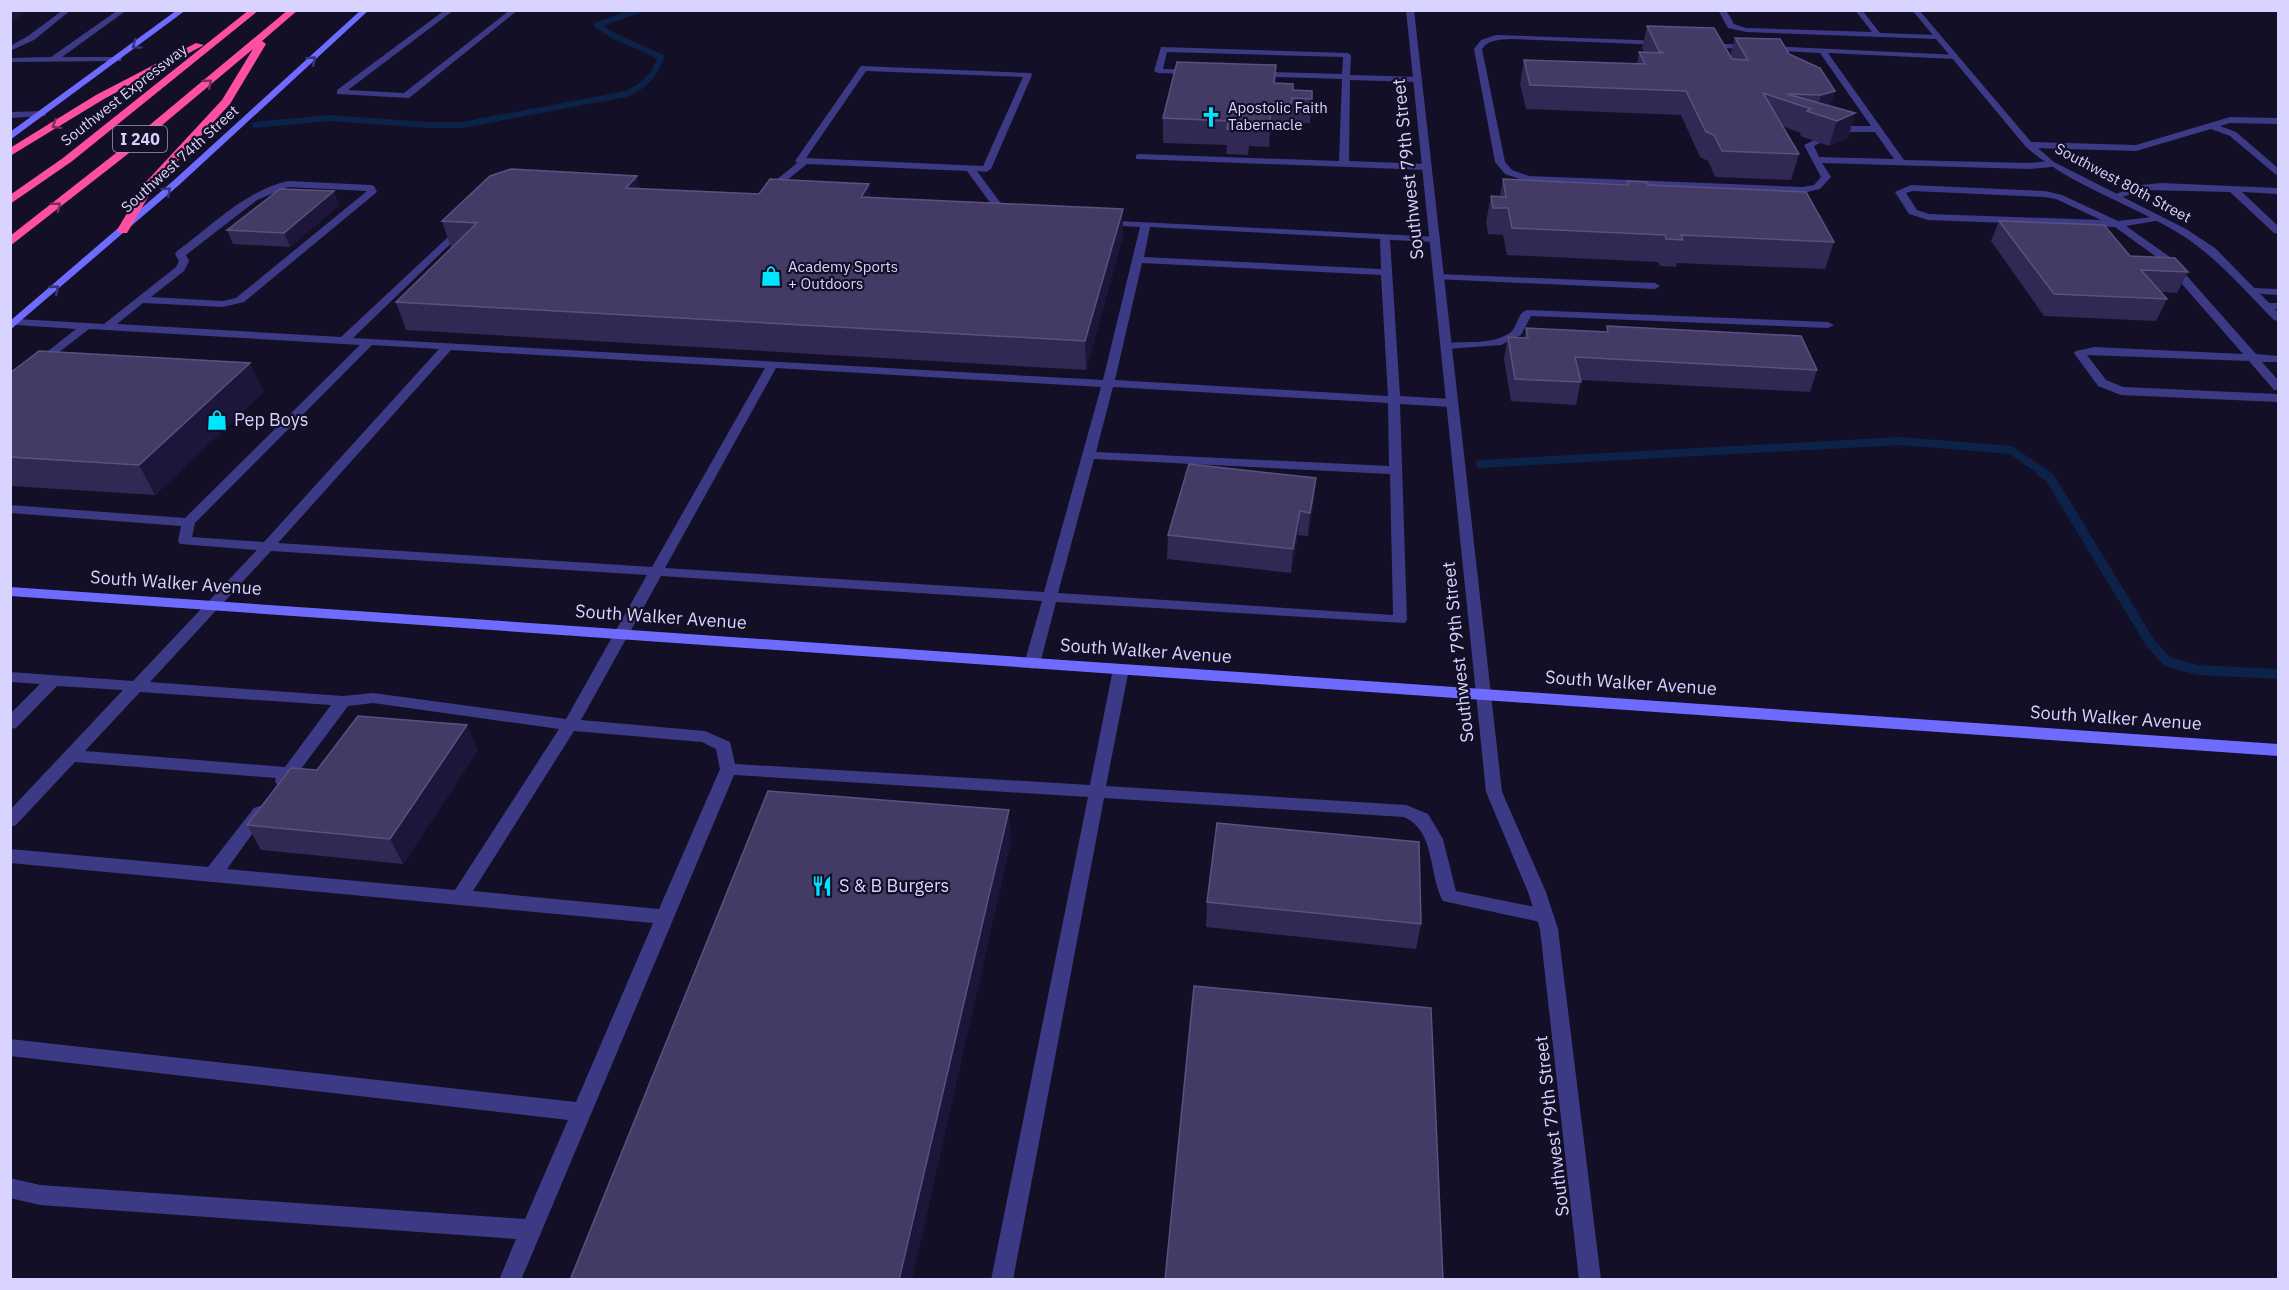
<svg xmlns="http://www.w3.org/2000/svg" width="2289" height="1290" font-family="'IBM Plex Sans',sans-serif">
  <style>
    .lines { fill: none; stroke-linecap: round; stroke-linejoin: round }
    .stream-far2 { stroke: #0c2248; stroke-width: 6 }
    .stream-far1 { stroke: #0c2248; stroke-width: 8 }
    .stream { stroke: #0c2248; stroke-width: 10 }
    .service { fill: #3d3a85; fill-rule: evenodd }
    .minor { fill: #3d3a85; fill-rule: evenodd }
    .secondary { fill: #6f6bff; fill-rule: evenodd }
    .motorway { fill: #ff4fa3; fill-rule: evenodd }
    .wall { fill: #312854 }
    .shaded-wall { fill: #1d163a }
    .building { fill: #433a66; stroke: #5a527e; stroke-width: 1.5 }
    .oneway { stroke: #38347d }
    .oneway2 { stroke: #7d2c5e }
    .labels { text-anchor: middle; stroke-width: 4.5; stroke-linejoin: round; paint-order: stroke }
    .far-street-label { font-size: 15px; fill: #d9d4ff; stroke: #130f26 }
    .far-poi-label { font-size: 15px; fill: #d9d4ff; stroke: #130f26; text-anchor: start }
    .shield { fill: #130f26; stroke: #9e99be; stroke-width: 1.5 }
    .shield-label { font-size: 16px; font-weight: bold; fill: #d9d4ff }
    .street-label { font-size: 18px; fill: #d9d4ff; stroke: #130f26 }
    .poi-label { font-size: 18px; fill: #d9d4ff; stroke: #130f26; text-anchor: start }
  </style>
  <rect width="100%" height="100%" fill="#130f26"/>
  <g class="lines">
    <path class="stream-far2" d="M255 125 329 118 428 125H462L626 94C645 86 654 76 661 57L612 35 597 25 639 10"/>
    <path class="stream-far1" d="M1480 464 1900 441 2011 450 2043 472"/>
    <path class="stream" d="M2041 471 2050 478 2151 644 2168 662 2198 670 2278 674"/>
    <path class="service" d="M63 10H71L34 40 10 51V46L28 36Z
      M118 10H127L62 57H118L122 59 121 61 10 62V58L51 57Z
      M445 10H454L348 90 404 93 510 10H518L409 98 337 94V90Z
      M1718 10H1726L1734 24 1746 28 1872 32 1855 10H1862L1880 33 1937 35 1941 37 1937 39 1746 32 1728 28Z
      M1496 35 1664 41 1668 43 1664 45 1511 39C1500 40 1489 39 1482 49L1505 162 1512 170 1529 176 1803 187 1814 185 1821 177 1804 145 1817 139 1822 142 1814 146 1819 157 1894 159 1875 132H1843L1831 135V131L1841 126H1871L1820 53 1703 47V43H1706L1958 55V59H1955L1828 53 1904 160 2028 163 2051 161 2056 164 2051 167 2028 169 1822 163 1831 177 1820 189 1803 193 1529 182 1505 174 1495 162 1474 49 1481 40Z
      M1161 47 1347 53 1351 55 1350 75 1421 77V81L1418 82 1350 80 1349 161 1427 164 1432 167 1427 170 1136 159V155L1139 154 1339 161 1342 79 1158 73 1154 71ZM1167 52 1343 57 1342 74 1163 69Z
      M861 66 1031 73 1032 75 991 169 986 172 977 171 1011 217 1010 219H1002L967 171 807 164 771 193H765V189L797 163 795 161ZM866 71 1023 77 983 166 806 158Z
      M42 111 46 114 45 116 10 118V112Z
      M2230 117 2278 118V124L2230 123 2220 126 2236 132 2278 168V175L2275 174 2230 136 2211 129 2136 151 2029 148 2024 145 2029 142 2136 145Z
      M288 181 371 185 374 186 377 192 244 302 223 307 143 303 117 324 341 337 463 223 468 226 467 228 353 338 1103 380 1140 227 1103 225 1098 222 1099 220 1439 237 1440 239 1435 242 1390 240 1400 396 1451 399 1457 403 1451 407 1400 404 1407 620 1405 623 1056 602 1040 664 1032 669 1024 664 1042 601 661 576 581 720 705 731 730 742 735 764 1090 785 1113 669 1121 664 1129 669 1106 786 1406 805 1428 814 1443 839 1456 891 1545 909 1551 911 1554 916 1551 921 1545 923 1443 901C1428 874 1436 831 1404 817L1104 798 1013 1280H991L1088 797 734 775 521 1280H499L516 1239 40 1205 10 1198V1178L40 1185 525 1219 568 1120 10 1056V1039L576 1102 653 923 10 863V849L208 867 254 808 260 806 266 808 268 812 227 869 455 890 559 729 373 703 348 706 289 785H277L275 781 276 778 75 762 16 825 10 827V810L123 690 57 686 16 728 10 729V714L40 684 10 682V672L133 681 257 550 180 544 178 541 181 526 10 513V505L185 518 360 345 89 329 10 390V381L76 329 17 325 11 322 17 319 104 324 176 267 179 261 175 254 176 252C210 227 246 190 288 181ZM288 187 367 191 236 298 223 301 151 297 184 271 189 261 186 255 257 200ZM1150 227 1380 239 1381 269 1144 257ZM1142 263 1381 275 1388 396 1115 380ZM372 345 439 349 264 542 192 537 195 523ZM451 350 765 368 652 567 278 543ZM776 368 1101 387 1044 592 665 568ZM1113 387 1388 403 1389 466 1096 452ZM1094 459 1390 474 1393 615 1058 593ZM271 551 647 575 566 719 373 693 343 696 150 682ZM140 692 331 705 285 767 85 751ZM574 731 702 742 716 749 720 769 659 909 473 891Z
      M2161 183 2278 188V194L2242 192 2278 226V234L2274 233 2230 192 2145 190 2115 199 2110 196 2141 185Z
      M1911 185 2045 191 2062 195 2118 221 2161 216V220L2126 226 2170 257 2256 354 2278 356V362H2262L2278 380V390H2274L2249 361 2087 355 2106 380 2123 387 2278 394V402L2121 395 2098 386 2074 353 2076 351 2094 347 2243 354 2162 261 2115 227 1928 220 1909 214 1895 192ZM1912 191 2045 197 2056 199 2101 220 1929 214 1917 210 1906 193Z
      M1439 274 1655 283 1660 286 1655 289 1435 279V275Z
      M2252 288 2278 289V295L2248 293V289Z
      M2267 303H2278V309L2263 308 2261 306Z
      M1527 310 1828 322 1834 325 1828 328 1531 316 1521 335 1501 345 1446 349 1440 346 1446 343C1466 341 1494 345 1511 332 1518 326 1517 313 1527 310Z"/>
    <path class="minor" d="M1406 10H1414L1502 792 1546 892 1558 929 1601 1280H1579L1540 929 1528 892 1486 792Z
      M1912 10H1919L2032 143 2054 162 2186 229 2215 248 2278 312V321L2274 320C2244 290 2217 257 2180 234 2130 203 2071 186 2026 147Z"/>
    <path class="secondary" d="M177 10H186L10 140V132Z
      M361 10H369L179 185 10 330V321L173 181Z
      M10 587 2278 744V756L10 596Z"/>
    <path class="motorway" d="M249 10H259L71 162 10 204V195L63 158Z
      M288 10H298L262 41 266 44 230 104 154 187 127 233H119L117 230 145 183 222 100 253 49 124 157 10 246V236L116 153Z
      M196 43 204 45 104 99 10 156V148L96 95Z"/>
  </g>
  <path class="wall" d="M1647 26 1730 56 1735 38 1789 54 1835 91 1830 106 1855 113 1848 138 1829 146 1800 136 1801 133 1782 126 1799 154 1791 180 1715 177 1708 161 1700 157 1681 115 1526 109 1520 84 1524 60 1637 64 1639 52H1644L1642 48Z
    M1276 65 1275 83 1293 90 1312 91 1310 123H1290V128H1271L1269 147 1249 146 1248 155 1226 154 1227 145 1163 143V118Z
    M1503 179 1626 184 1627 181 1648 185 1834 242 1825 269 1677 263 1676 267 1660 266 1658 262 1507 255 1503 235 1488 234 1486 222 1491 196H1500Z
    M640 189 759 194 871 197 1123 209V236L1086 370 406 330 396 302 452 248H451L442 221Z
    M334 191 339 205 290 247 233 244 227 230Z
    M1999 221 2130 256 2188 272 2177 293 2161 292 2167 299 2156 321 2044 316 1991 241Z
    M1607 326 1817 370 1810 392 1581 380 1576 405 1511 401 1504 359 1508 337 1524 338 1526 328 1606 332Z
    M250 363 263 392 155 495 10 486V373Z
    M1316 478 1314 501 1308 536 1298 535 1291 573 1167 559 1168 535Z
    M478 750 403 864 261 850 247 825 317 770Z
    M1207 902 1421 924 1416 949 1206 927Z"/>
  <path class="shaded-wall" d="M10 10H26L27 12 10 22Z
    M1835 91 1828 115 1815 114 1821 95Z
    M1272 103 1271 128 1269 147 1270 122Z
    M1855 113 1848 138 1829 146 1837 121Z
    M637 176 643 201 626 188Z
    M869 184 872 210 861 197Z
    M334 191 339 205 290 247 284 233Z
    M1123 209V236L1086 370 1085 341Z
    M250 363 263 392 155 495 139 465Z
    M1316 478 1314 501 1308 536 1310 513Z
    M1300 511 1298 535 1291 573 1293 549Z
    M467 725 478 750 403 864 390 839Z
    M1009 810 1011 842 912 1280H899Z"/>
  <path class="building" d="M1647 26 1714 28 1732 59 1748 60 1735 38 1780 39 1789 54 1820 68 1835 91 1821 95 1787 94 1855 113 1837 121 1807 111 1811 109 1763 93 1799 154 1722 151 1714 135 1706 132 1686 91 1530 85 1524 60 1645 64 1639 52 1664 53 1659 51Z
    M1177 62 1276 65 1274 83 1293 84V90L1312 91V99L1292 98 1291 104 1272 103 1270 122H1250V130L1227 129 1228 121 1163 118Z
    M511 169 637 176 626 188 759 194 770 179 869 184 861 197 1123 209 1085 341 396 302 477 223 442 221 490 176Z
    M1503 179 1628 185 1627 181 1647 182 1648 185 1806 192 1834 242 1681 235 1683 240 1666 239 1665 235 1512 228 1508 208H1493L1491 196 1506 197Z
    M280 189 334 191 284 233 227 230Z
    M1999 221 2104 225 2130 256 2175 258 2188 272 2141 270 2167 299 2054 294Z
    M1607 326 1801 336 1817 370 1575 357 1581 382 1515 379 1508 337 1528 338 1526 328 1608 332Z
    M39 351 250 363 139 465 10 457V373Z
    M1189 464 1316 478 1310 513 1300 511 1293 549 1168 535Z
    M358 716 467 725 390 839 247 825 291 768 317 770Z
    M768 791 1009 810 899 1280H570Z
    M1217 823 1419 842 1421 924 1207 902Z
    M1194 986 1431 1008 1443 1280H1165Z"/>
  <defs><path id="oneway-chevron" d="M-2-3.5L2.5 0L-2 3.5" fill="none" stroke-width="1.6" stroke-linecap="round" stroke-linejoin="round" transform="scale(1.5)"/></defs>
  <g class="oneway">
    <use href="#oneway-chevron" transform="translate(136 45) rotate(144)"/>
    <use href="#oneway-chevron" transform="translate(312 60) rotate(-42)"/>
    <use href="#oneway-chevron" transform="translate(167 191) rotate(-41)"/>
    <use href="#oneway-chevron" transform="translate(55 289) rotate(-41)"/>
  </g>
  <g class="oneway2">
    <use href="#oneway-chevron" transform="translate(208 83) rotate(-40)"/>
    <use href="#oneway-chevron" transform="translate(56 125) rotate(148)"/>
    <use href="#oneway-chevron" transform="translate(57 206) rotate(-38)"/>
  </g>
  <defs>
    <g id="church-bare" transform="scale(1.62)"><path d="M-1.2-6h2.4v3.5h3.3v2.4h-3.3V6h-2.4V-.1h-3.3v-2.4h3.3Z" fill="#00e5ff" stroke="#130f26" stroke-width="2.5" paint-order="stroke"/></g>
    <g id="shop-bare" transform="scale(1.62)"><path d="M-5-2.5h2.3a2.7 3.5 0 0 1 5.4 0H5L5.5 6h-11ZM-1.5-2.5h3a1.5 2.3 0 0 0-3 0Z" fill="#00e5ff" stroke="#130f26" stroke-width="2.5" paint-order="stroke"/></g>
    <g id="restaurant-bare" transform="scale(1.62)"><path d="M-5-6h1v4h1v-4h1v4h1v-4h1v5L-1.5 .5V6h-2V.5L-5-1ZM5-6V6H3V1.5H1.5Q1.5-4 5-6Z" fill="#00e5ff" stroke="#130f26" stroke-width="2.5" paint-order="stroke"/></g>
  </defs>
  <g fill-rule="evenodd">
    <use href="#church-bare" x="1211" y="117"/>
    <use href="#shop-bare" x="771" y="276"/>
    <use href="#shop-bare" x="217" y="420"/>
    <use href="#restaurant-bare" x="822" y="886"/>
  </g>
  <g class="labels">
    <g class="far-street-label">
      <text transform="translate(124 95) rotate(-38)" y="5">Southwest Expressway</text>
      <text transform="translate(180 159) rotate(-42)" y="5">Southwest 74th Street</text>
      <text transform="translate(2123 183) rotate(28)" y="5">Southwest 80th Street</text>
    </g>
    <g class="far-poi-label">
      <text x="1228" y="113">Apostolic Faith<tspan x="1228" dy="17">Tabernacle</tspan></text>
      <text x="788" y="272">Academy Sports<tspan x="788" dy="17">+ Outdoors</tspan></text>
    </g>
    <rect class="shield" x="113" y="126" width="54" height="26" rx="4.5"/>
    <g class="shield-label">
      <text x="140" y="145">I 240</text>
    </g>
    <g class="street-label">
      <text transform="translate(1408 169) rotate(-96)" y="6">Southwest 79th Street</text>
      <text transform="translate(176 583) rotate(4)" y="6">South Walker Avenue</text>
      <text transform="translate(661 617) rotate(4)" y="6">South Walker Avenue</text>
      <text transform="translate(1146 651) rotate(4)" y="6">South Walker Avenue</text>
      <text transform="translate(1458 652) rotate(-96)" y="6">Southwest 79th Street</text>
      <text transform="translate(1631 683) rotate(4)" y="6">South Walker Avenue</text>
      <text transform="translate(2116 718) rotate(4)" y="6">South Walker Avenue</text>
      <text transform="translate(1552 1126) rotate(-97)" y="6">Southwest 79th Street</text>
    </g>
    <g class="poi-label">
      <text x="234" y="426">Pep Boys</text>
      <text x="839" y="892">S &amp; B Burgers</text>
    </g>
  </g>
  <rect width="2289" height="1290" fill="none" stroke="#d9d4ff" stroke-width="24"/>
</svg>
